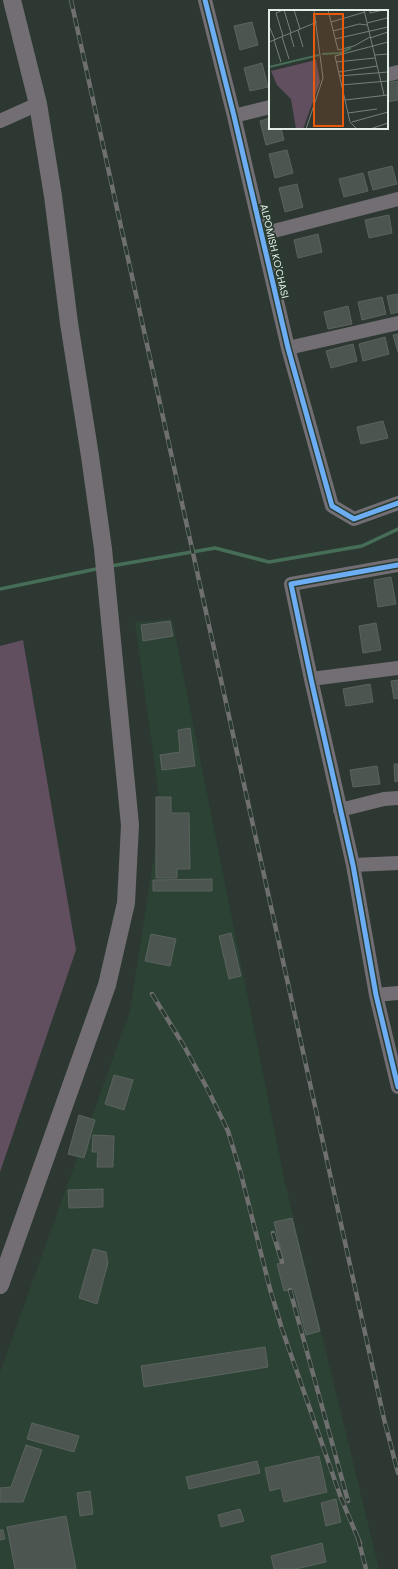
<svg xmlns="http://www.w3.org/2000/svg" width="398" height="1569" font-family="Poppins,sans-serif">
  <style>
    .built { fill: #2b4235 }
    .green { fill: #614f60 }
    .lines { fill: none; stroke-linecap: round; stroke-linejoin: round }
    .stream { stroke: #466e57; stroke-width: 3.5 }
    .building { fill: #4c5550; stroke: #5b635e }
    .minor { stroke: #736e73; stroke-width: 14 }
    .major { stroke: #726e73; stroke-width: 18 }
    .rail-casing { stroke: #6f6f70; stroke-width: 4.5 }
    .rail { stroke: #2a3c31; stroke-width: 3; stroke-dasharray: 9; stroke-linecap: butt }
    .cycleway-casing { stroke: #2a3c31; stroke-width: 8 }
    .cycleway { stroke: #6dadf4; stroke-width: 5 }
    .labels { text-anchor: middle; stroke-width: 3.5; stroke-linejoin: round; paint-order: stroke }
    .street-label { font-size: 10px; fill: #e4efe8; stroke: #2a3c31 }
    .inset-river { fill: none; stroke: #466e57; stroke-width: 2 }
    .inset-road { fill: none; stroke: #77817b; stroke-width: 1 }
    .view { fill: #e8590c; fill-opacity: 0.15; stroke: #e8590c; stroke-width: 2 }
    .inset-edge { fill: none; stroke: #e4efe8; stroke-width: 2 }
  </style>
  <rect width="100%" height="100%" fill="#2e3832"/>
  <path class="built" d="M172 619 285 1183 379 1569H0V1372L130 1011 161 811 135 622Z"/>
  <path class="green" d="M23 640 76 950 0 1172V646Z"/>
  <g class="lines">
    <path class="stream" d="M111 566 215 548 269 562 362 546 398 529
      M0 589 101 568"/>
  </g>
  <path class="building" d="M252 22 258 45 240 50 234 26Z
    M262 63 268 87 250 91 244 68Z
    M398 81V100L387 102V83Z
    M270 118V128H281L284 140 266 145 260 121Z
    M287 150 293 173 275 178 269 154Z
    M392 166 397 184 373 190 368 172Z
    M363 173 368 191 344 197 339 179Z
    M297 184 303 207 285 212 279 188Z
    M389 215 392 233 369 238 365 220Z
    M318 234 322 252 298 258 294 240Z
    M398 294V312L391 314 387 296Z
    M382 297 386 314 362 320 358 302Z
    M348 306 352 324 328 329 324 312Z
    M398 334V352L393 335Z
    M385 337 389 354 363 361 359 344Z
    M353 344 357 361 331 368 326 351Z
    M383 421 388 438 361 444 357 427Z
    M391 577 396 604 378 607 374 580Z
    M170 621 173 636 143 641 141 625Z
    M376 623 381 650 363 653 359 626Z
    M398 680V698L394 699 391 681Z
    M370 684 373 702 346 706 343 689Z
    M190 728 195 766 162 770 160 755 180 752 178 730Z
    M394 764H398V781L395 782Z
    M377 766 380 784 353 787 350 770Z
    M156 797H171V813H189L190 869H177V878H156Z
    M212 879V891H153V880Z
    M231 933 241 976 229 979 219 936Z
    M151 934 176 939 170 966 145 961Z
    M114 1075 133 1080 124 1110 105 1104Z
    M79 1115 95 1120 84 1158 68 1154Z
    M93 1135 114 1136 113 1167H97L98 1152H92Z
    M103 1189V1207L69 1208 68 1190Z
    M292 1218 320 1331 306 1335 294 1289 284 1291 277 1264 284 1262 274 1222Z
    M93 1249 106 1252 108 1263 97 1304 79 1298Z
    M265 1347 268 1367 144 1387 141 1366Z
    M32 1423 79 1436 74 1452 27 1439Z
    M26 1445 42 1450 23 1502H0V1488L11 1487Z
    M319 1456 327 1492 284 1502 281 1488 270 1491 265 1468Z
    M257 1461 260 1473 189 1489 186 1477Z
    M90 1491 93 1514 80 1516 77 1493Z
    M336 1499 341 1522 326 1526 321 1503Z
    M240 1509 244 1521 221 1527 218 1515Z
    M66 1516 76 1569H15L7 1527Z
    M0 1530H3L5 1539 0 1540Z
    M322 1543 326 1562 296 1569H274L271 1556Z"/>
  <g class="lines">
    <path class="minor" d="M205 0 234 116 288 348 332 506 354 519 398 503
      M387 75 398 72
      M234 116 270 107
      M0 121 38 104
      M262 234 398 199
      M288 348 398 323
      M398 565 291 584 311 679 353 865 376 995 398 1087
      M311 679 398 668
      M340 810 384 799 398 798
      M353 865 398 863
      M376 995 398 993"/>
    <path class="major" d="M0 1285 107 985 126 903 130 825 103 549 90 456 69 323 53 196 38 104 12 0"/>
    <g class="rail-casing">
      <path id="rail" d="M71 0 384 1419 398 1473
        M152 994 184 1046 207 1088 228 1131 241 1174 270 1289 282 1329 341 1498 360 1543
        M273 1233 282 1262
        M290 1290 348 1501
        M358 1538 366 1569"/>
    </g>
    <use href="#rail" class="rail"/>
    <g class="cycleway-casing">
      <path id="cycleway" d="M205 0 234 116 288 348 332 506 354 519 398 503
        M398 565 291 584 311 679 353 865 376 995 398 1087"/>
    </g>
    <use href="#cycleway" class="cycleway"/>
  </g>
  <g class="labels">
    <g class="street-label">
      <text transform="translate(275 251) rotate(77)" y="4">ALPOMISH KO'CHASI</text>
    </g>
  </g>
  <g transform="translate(269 10)">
    <rect width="119" height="119" fill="#2e3832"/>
    <path d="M47 50 51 72 34 119H27L22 89 8 75 2 61Z" fill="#614f60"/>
    <path class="inset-river" d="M53 44 71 43 82 38M0 57 50 45"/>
    <path class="inset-road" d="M14 0 7 3 14 26M15 0 22 23M25 0 31 19M59 0 69 40 85 36 101 27M95 0 115 85M101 0V3L114 0M62 12 96 2M98 13 118 8 119 4M0 16 6 30M29 20 34 37M64 21 90 14 98 15M21 23 25 37M13 27 20 49M101 28 119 22M66 29 119 17M5 30 12 52M0 32 48 12M106 45 119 44M67 52 106 48M70 62 108 56M70 66 119 62M72 75 119 71M76 90 119 85M79 103 108 99M83 112 119 102M37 119 54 68 45 0M88 119 81 112 66 46 119 32M101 119 119 113"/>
    <path class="view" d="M45 4H74V116H45Z"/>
    <rect width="119" height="119" class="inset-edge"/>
  </g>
</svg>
